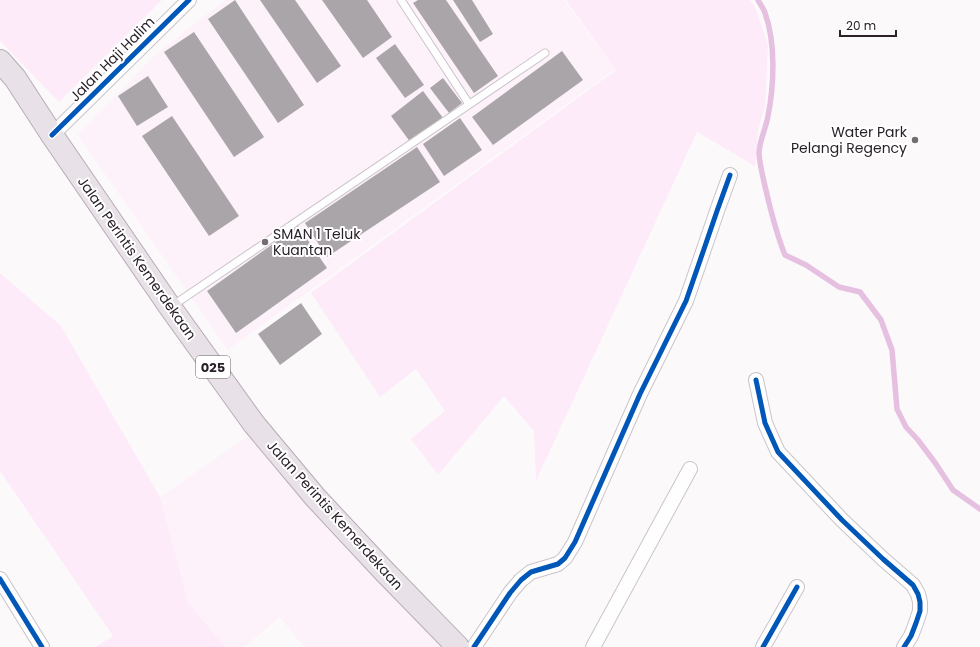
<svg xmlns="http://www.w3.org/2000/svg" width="980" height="647" font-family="Poppins,sans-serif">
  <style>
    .built { fill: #fdf1fa }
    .green { fill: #fdebfa }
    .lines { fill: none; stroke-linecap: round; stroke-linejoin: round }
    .stream { stroke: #e6c0e0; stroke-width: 5.5 }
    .building { fill: #aaa5a9 }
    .service-casing { stroke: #cac4c9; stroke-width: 9 }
    .minor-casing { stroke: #cac4c9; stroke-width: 16 }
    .trunk-casing { stroke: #b7acb6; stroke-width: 24 }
    .service { stroke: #fffefe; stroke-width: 7 }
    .minor { stroke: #fffefe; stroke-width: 14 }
    .trunk { stroke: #e8e2e8; stroke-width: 22 }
    .cycleway-casing { stroke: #fff; stroke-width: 8 }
    .cycleway { stroke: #0057b8; stroke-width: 5 }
    .poi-dot { fill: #746d72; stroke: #fff; stroke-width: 1.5 }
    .labels { text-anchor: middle; stroke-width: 4; stroke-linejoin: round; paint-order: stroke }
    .shield { fill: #fff; stroke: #6a6469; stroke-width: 1 }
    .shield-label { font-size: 13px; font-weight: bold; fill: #2a2129 }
    .street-label { font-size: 14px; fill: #2a2129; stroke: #fff }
    .poi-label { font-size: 14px; fill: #2a2129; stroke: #fff; text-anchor: end }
  </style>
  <rect width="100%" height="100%" fill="#fcf9fb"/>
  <path class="built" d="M225 0H564L615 69 228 350 78 135 157 53Z
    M250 435 335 536 442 647H304L280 617 244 647H225L188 602 160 497Z"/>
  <path class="green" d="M0 0H162L59 102 0 41Z
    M566 0H750L756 9 768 45 765 107 758 130 755 166 697 132 536 481 534 431 504 396 438 475 411 439 445 411 416 369 380 397 311 293 616 70Z
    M0 273 61 326 160 497 188 602 225 647H95L113 636 0 471Z"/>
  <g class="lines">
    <path class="stream" d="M758 0C760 4 764 9 765 13 776 43 774 86 768 116 766 128 760 139 759 152 759 161 762 172 764 182 770 207 775 231 785 255L806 265 839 287 860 292 881 320 892 350 897 409 906 427 918 440 936 464 953 490 980 509"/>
  </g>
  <path class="building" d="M235 0 304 105 278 123 208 19Z
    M260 0H295L341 66 317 83Z
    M322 0H367L392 37 363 58Z
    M418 0H446L498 76 474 93 413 3Z
    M453 0H472L493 34 480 42Z
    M194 32 264 137 234 157 164 52Z
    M395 44 424 85 405 98 376 58Z
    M562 51 583 80 493 145 472 117Z
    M148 76 168 107 137 126 118 96Z
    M443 78 462 103 449 113 430 88Z
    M423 91 443 118 411 143 391 116Z
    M172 116 239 216 209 236 142 136Z
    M460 118 482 150 444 176 423 144Z
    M417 147 440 182 327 257 305 223Z
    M298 226 327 268 236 333 207 291Z
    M301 303 322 334 280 365 258 334Z"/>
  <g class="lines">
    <g class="service-casing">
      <path id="service" d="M401 0 469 104
        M172 306 545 53"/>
    </g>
    <g class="minor-casing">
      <path id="minor" d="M52 135 189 0
        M756 380 765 423 778 452 842 520 883 559 913 585 918 594 920 602V611L916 623 911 636 904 647
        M0 579 42 647
        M474 647 510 593 521 580 531 572 558 564 565 558 575 542 640 394 686 301 704 249 717 211 730 175
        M593 647 690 469
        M763 647 797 587"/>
    </g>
    <g class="trunk-casing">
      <path id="trunk" d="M0 61 15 78 52 135 170 307 254 424 315 497 384 571 458 647"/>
    </g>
    <use href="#service" class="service"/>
    <use href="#minor" class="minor"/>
    <use href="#trunk" class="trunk"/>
    <g class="cycleway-casing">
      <path id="cycleway" d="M52 135 189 0
        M756 380 765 423 778 452 842 520 883 559 913 585 918 594 920 602V611L916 623 911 636 904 647
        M0 579 42 647
        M474 647 510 593 521 580 531 572 558 564 565 558 575 542 640 394 686 301 704 249 717 211 730 175
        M763 647 797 587"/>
    </g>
    <use href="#cycleway" class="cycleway"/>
  </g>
  <g class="poi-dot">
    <circle cx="915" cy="140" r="4"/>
    <circle cx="265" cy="242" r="4"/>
  </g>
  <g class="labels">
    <rect class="shield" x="196" y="356" width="34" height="22" rx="3"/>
    <g class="shield-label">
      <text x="213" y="372">025</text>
    </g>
    <g class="street-label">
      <text transform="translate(112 59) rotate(-45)" y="5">Jalan Haji Halim</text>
      <text transform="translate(137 258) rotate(55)" y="5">Jalan Perintis Kemerdekaan</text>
      <text transform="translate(335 515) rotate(48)" y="5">Jalan Perintis Kemerdekaan</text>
    </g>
    <g class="poi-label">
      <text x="907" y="137">Water Park<tspan x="907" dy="16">Pelangi Regency</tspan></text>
      <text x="273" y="239" text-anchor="start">SMAN 1 Teluk<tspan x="273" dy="16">Kuantan</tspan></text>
    </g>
  </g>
  <path d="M840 30v6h56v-6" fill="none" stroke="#2a2129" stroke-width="2"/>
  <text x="846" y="30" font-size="12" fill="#2a2129" stroke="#ffffff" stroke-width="3" paint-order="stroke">20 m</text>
</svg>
